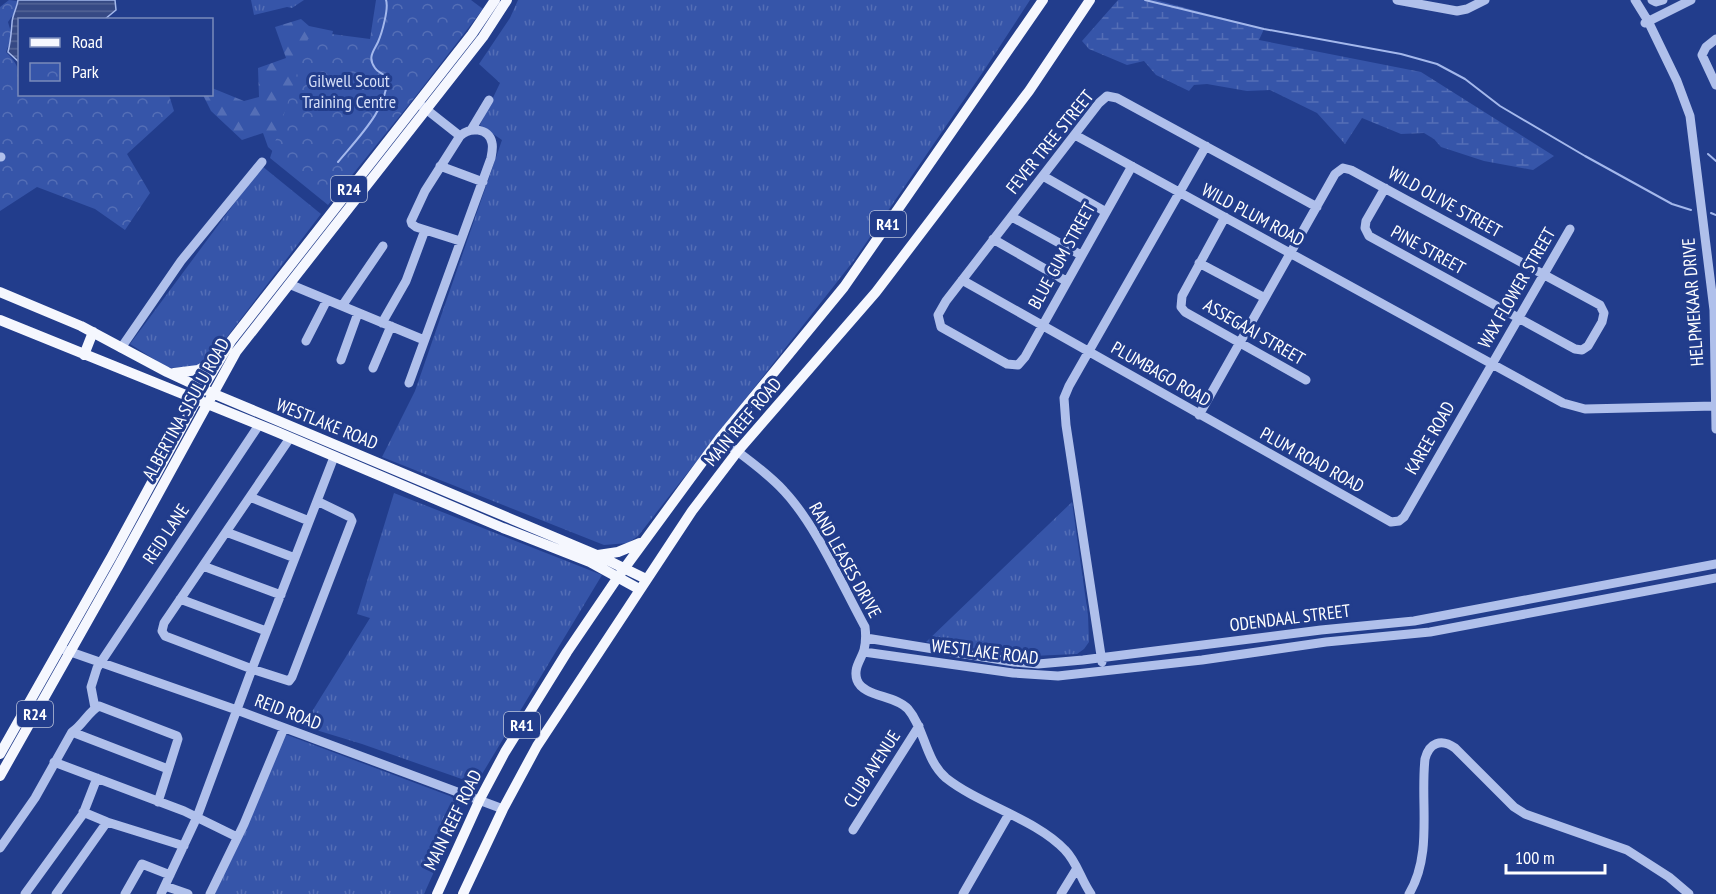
<svg xmlns="http://www.w3.org/2000/svg" width="1716" height="894" font-family="'PT Sans Narrow',sans-serif">
  <style>
    .grass { fill: url(#grass-tufts) }
    .forest { fill: url(#forest-firs) }
    .wetland { fill: url(#wetland-marsh) }
    .park { fill: url(#park-crowns) }
    .water { fill: url(#water-rules); stroke: #a4b8ec; stroke-width: 1.5 }
    .lines { fill: none; stroke-linecap: round; stroke-linejoin: round }
    .stream { stroke: #a4b8ec; stroke-width: 2 }
    .minor { stroke: #b0c0eb; stroke-width: 9 }
    .major { stroke: #f5f7fe; stroke-width: 10 }
    .labels { text-anchor: middle; stroke-width: 6; stroke-linejoin: round; paint-order: stroke }
    .shield { fill: #223d8c; stroke: #bdc5dc; stroke-width: 1.5 }
    .shield-label { font-size: 16px; font-weight: bold; fill: #fff }
    .park-label { font-size: 18px; fill: #d5def8; stroke: #223d8c }
    .street-label { font-size: 18px; fill: #fff; stroke: #223d8c }
  </style>
  <defs>
    <pattern id="grass-tufts" width="24" height="20" patternUnits="userSpaceOnUse" patternTransform="scale(1.5)"><rect width="24" height="20" fill="#3655a9"/><path d="M3 7l-1-3M5 7V3M7 7l1-3M15 17l-1-3M17 17v-4M19 17l1-3" fill="none" stroke="#546eb6"/></pattern>
    <pattern id="forest-firs" width="22" height="20" patternUnits="userSpaceOnUse" patternTransform="scale(1.5)"><rect width="22" height="20" fill="#3655a9"/><path d="M5 1l3.5 6h-7zM16 11l3.5 6h-7z" fill="#546eb6"/></pattern>
    <pattern id="wetland-marsh" width="20" height="14" patternUnits="userSpaceOnUse" patternTransform="scale(1.5)"><rect width="20" height="14" fill="#3655a9"/><path d="M1 5h8M5 5V1M11 12h8M15 12V8" fill="none" stroke="#546eb6"/></pattern>
    <pattern id="park-crowns" width="20" height="18" patternUnits="userSpaceOnUse" patternTransform="scale(1.5)"><rect width="20" height="18" fill="#3655a9"/><path d="M2 6a3 3 0 1 1 6 0M12 15a3 3 0 1 1 6 0" fill="none" stroke="#546eb6"/></pattern>
    <pattern id="water-rules" width="6" height="5" patternUnits="userSpaceOnUse" patternTransform="scale(1.5)"><rect width="6" height="5" fill="#364984"/><path d="M0 2.5h6" fill="none" stroke="#546496"/></pattern>
  </defs>
  <rect width="100%" height="100%" fill="#223d8c"/>
  <path class="grass" d="M251 0H304L292 8 287 7 254 15Z
    M518 0H1030L985 69 855 259 638 536 628 543 604 545 382 457 415 391 502 140 480 125 500 83 479 64 510 18Z
    M262 166 321 214 217 350 199 366 168 368 130 344Z
    M394 493 602 575 476 784 362 744 303 726 370 618 357 614Z
    M1072 502 1088 615 1089 642 1084 649 1077 654 1032 656 926 642Z
    M282 733 450 796 462 804 460 814 424 894H215Z"/>
  <path class="forest" d="M301 19 309 26 333 31 326 60 291 168 268 147 263 133 242 140 211 111 203 95 212 94V88L244 101 259 97 258 68 286 58 275 27Z"/>
  <path class="wetland" d="M1118 0H1156L1264 29 1259 40 1421 72 1554 156 1533 170 1484 161 1441 147 1434 139 1424 133 1401 134 1362 118 1345 144 1317 113 1270 90 1247 91 1207 84 1194 85 1189 91 1156 75 1144 61 1127 65 1089 49 1082 41Z"/>
  <path class="park" d="M9 0 17 1 15 12 8 22 12 36 6 52C22 68 19 74 20 94L169 95 174 111 127 154 150 193 125 230 95 209 37 187 0 211V7Z
    M376 0H471L483 9 415 97 328 205 270 158 308 39 324 33 370 39Z"/>
  <path class="water" d="M18 0H115L116 10 105 19 20 20 19 62 8 52C11 40 11 34 12 23 12 16 17 8 18 0Z"/>
  <g class="lines">
    <path class="stream" d="M1145 0 1264 29 1401 54 1437 64 1465 79 1500 106 1585 156 1672 204 1691 210
      M1708 154 1716 161
      M338 162C355 141 391 106 386 77 383 73 378 73 375 68 367 57 374 51 378 42 382 33 389 8 386 0
      M1711 213 1716 215"/>
    <path class="minor" d="M1397 0 1457 11 1467 9 1485 0
      M1635 0 1648 21 1677 81 1690 116 1714 310 1716 429
      M1652 0 1656 2 1663 0
      M1645 23 1691 0
      M1716 39 1706 47 1702 55 1716 85
      M422 106 460 136
      M471 130 489 100
      M1075 135 1563 403 1585 409 1715 406
      M0 157H1
      M440 166 483 182
      M1132 166 1025 357 1018 365 1007 364 941 327 938 315 946 301 1099 103 1107 96 1117 98 1317 207
      M1043 176 1106 212
      M1012 217 1081 255
      M1225 217 1182 296 1181 307 1185 312 1306 380
      M993 239 1066 281
      M1199 263 1265 298
      M962 280 1391 522 1399 521 1404 517 1570 229
      M289 284 424 340
      M342 306 383 246
      M382 323 406 281 425 230
      M306 341 327 300
      M121 348 181 261 262 162
      M341 360 358 313
      M373 368 391 326
      M409 383 491 158C492 153 493 147 492 143 489 127 469 127 460 136L425 191 411 221 412 224 416 227 460 241
      M1199 415 1335 174 1343 168 1351 170 1600 305 1604 313 1602 322 1588 346 1582 350 1575 349 1369 236 1365 228 1366 221 1385 188
      M720 438C741 455 766 471 784 491 816 525 842 585 865 627 866 635 866 642 864 650 861 660 853 668 857 680 863 697 896 695 908 709 925 729 925 760 946 778 980 805 1036 819 1065 850 1077 862 1081 880 1091 894
      M250 497 309 521
      M317 501 350 517 352 521 292 677 289 681 252 669 334 457
      M226 532 295 558
      M203 566 281 595
      M180 599 266 631
      M866 638 1014 662 1038 664 1083 660 1321 630 1414 621 1716 564
      M65 650 234 709 503 809
      M864 652 1013 673 1058 676 1202 660 1326 642 1430 632 1716 578
      M1102 662 1066 425 1064 398 1069 386 1206 146
      M95 708 91 687 97 668 259 425
      M72 732 168 769
      M54 762 184 811 235 836
      M83 812 107 822 184 846
      M853 830 919 726
      M0 848 35 798 72 732C83 725 88 712 99 706L177 736 178 739 158 802
      M165 886 188 894
      M25 894 83 814 97 778
      M56 894 107 822
      M125 894 142 864 170 875
      M161 894 197 817 252 669 165 636 162 631 164 623 290 438
      M210 894 244 824 284 728
      M963 894 1009 814
      M1061 894 1077 868
      M1409 894C1433 854 1420 803 1425 759 1429 743 1441 738 1455 748L1514 807 1525 814 1627 850 1669 877 1689 894"/>
    <path class="major" d="M0 292 81 326 167 372 212 393 597 555 646 579
      M0 320 277 432 503 528 590 562 639 589
      M84 355 93 332
      M174 373 198 370 218 360
      M598 555 618 552 640 543
      M0 754 112 556 203 388 231 341 472 34 495 0
      M0 776 118 567 236 352 483 37 507 0
      M437 894 480 799 505 752 567 652 618 577 720 438 844 287 1043 0
      M463 894 503 809 537 746 692 511 737 452 876 292 1029 91 1090 0"/>
  </g>
  <g class="labels">
    <g class="shield">
      <rect x="331" y="176" width="36" height="26" rx="4.5"/>
      <rect x="870" y="211" width="36" height="26" rx="4.5"/>
      <rect x="17" y="701" width="36" height="26" rx="4.5"/>
      <rect x="504" y="712" width="36" height="26" rx="4.5"/>
    </g>
    <g class="shield-label">
      <text x="349" y="195">R24</text>
      <text x="888" y="230">R41</text>
      <text x="35" y="720">R24</text>
      <text x="522" y="731">R41</text>
    </g>
    <g class="park-label">
      <text x="349" y="87">Gilwell Scout<tspan x="349" dy="21">Training Centre</tspan></text>
    </g>
    <g class="street-label">
      <text transform="translate(1050 142) rotate(-51)" y="6">FEVER TREE STREET</text>
      <text transform="translate(1445 202) rotate(29)" y="6">WILD OLIVE STREET</text>
      <text transform="translate(1253 215) rotate(28)" y="6">WILD PLUM ROAD</text>
      <text transform="translate(1428 250) rotate(29)" y="6">PINE STREET</text>
      <text transform="translate(1062 256) rotate(-61)" y="6">BLUE GUM STREET</text>
      <text transform="translate(1517 288) rotate(-60)" y="6">WAX FLOWER STREET</text>
      <text transform="translate(1693 302) rotate(-94)" y="6">HELPMEKAAR DRIVE</text>
      <text transform="translate(1254 332) rotate(30)" y="6">ASSEGAAI STREET</text>
      <text transform="translate(1161 374) rotate(30)" y="6">PLUMBAGO ROAD</text>
      <text transform="translate(186 409) rotate(-61)" y="6">ALBERTINA SISULU ROAD</text>
      <text transform="translate(743 422) rotate(-50)" y="6">MAIN REEF ROAD</text>
      <text transform="translate(327 424) rotate(22)" y="6">WESTLAKE ROAD</text>
      <text transform="translate(1430 438) rotate(-60)" y="6">KAREE ROAD</text>
      <text transform="translate(1312 460) rotate(29)" y="6">PLUM ROAD ROAD</text>
      <text transform="translate(166 534) rotate(-56)" y="6">REID LANE</text>
      <text transform="translate(845 560) rotate(61)" y="6">RAND LEASES DRIVE</text>
      <text transform="translate(1290 618) rotate(-7)" y="6">ODENDAAL STREET</text>
      <text transform="translate(985 652) rotate(7)" y="6">WESTLAKE ROAD</text>
      <text transform="translate(288 712) rotate(21)" y="6">REID ROAD</text>
      <text transform="translate(872 769) rotate(-57)" y="6">CLUB AVENUE</text>
      <text transform="translate(453 820) rotate(-64)" y="6">MAIN REEF ROAD</text>
    </g>
  </g>
  <rect x="18" y="18" width="195" height="78" fill="#223d8c" stroke="#7a8bba" stroke-width="1.5"/>
  <rect x="30" y="38" width="30" height="9" fill="#f5f7fe" stroke="#7a8bba" stroke-width="1.5"/>
  <text x="72" y="48" font-size="18" fill="#ffffff">Road</text>
  <rect x="30" y="63" width="30" height="18" fill="url(#park-crowns)" stroke="#7a8bba" stroke-width="1.5"/>
  <text x="72" y="78" font-size="18" fill="#ffffff">Park</text>
  <path d="M1506 864v9h99v-9" fill="none" stroke="#ffffff" stroke-width="3"/>
  <text x="1515" y="864" font-size="18" fill="#ffffff" stroke="#223d8c" stroke-width="4.5" paint-order="stroke">100 m</text>
</svg>
